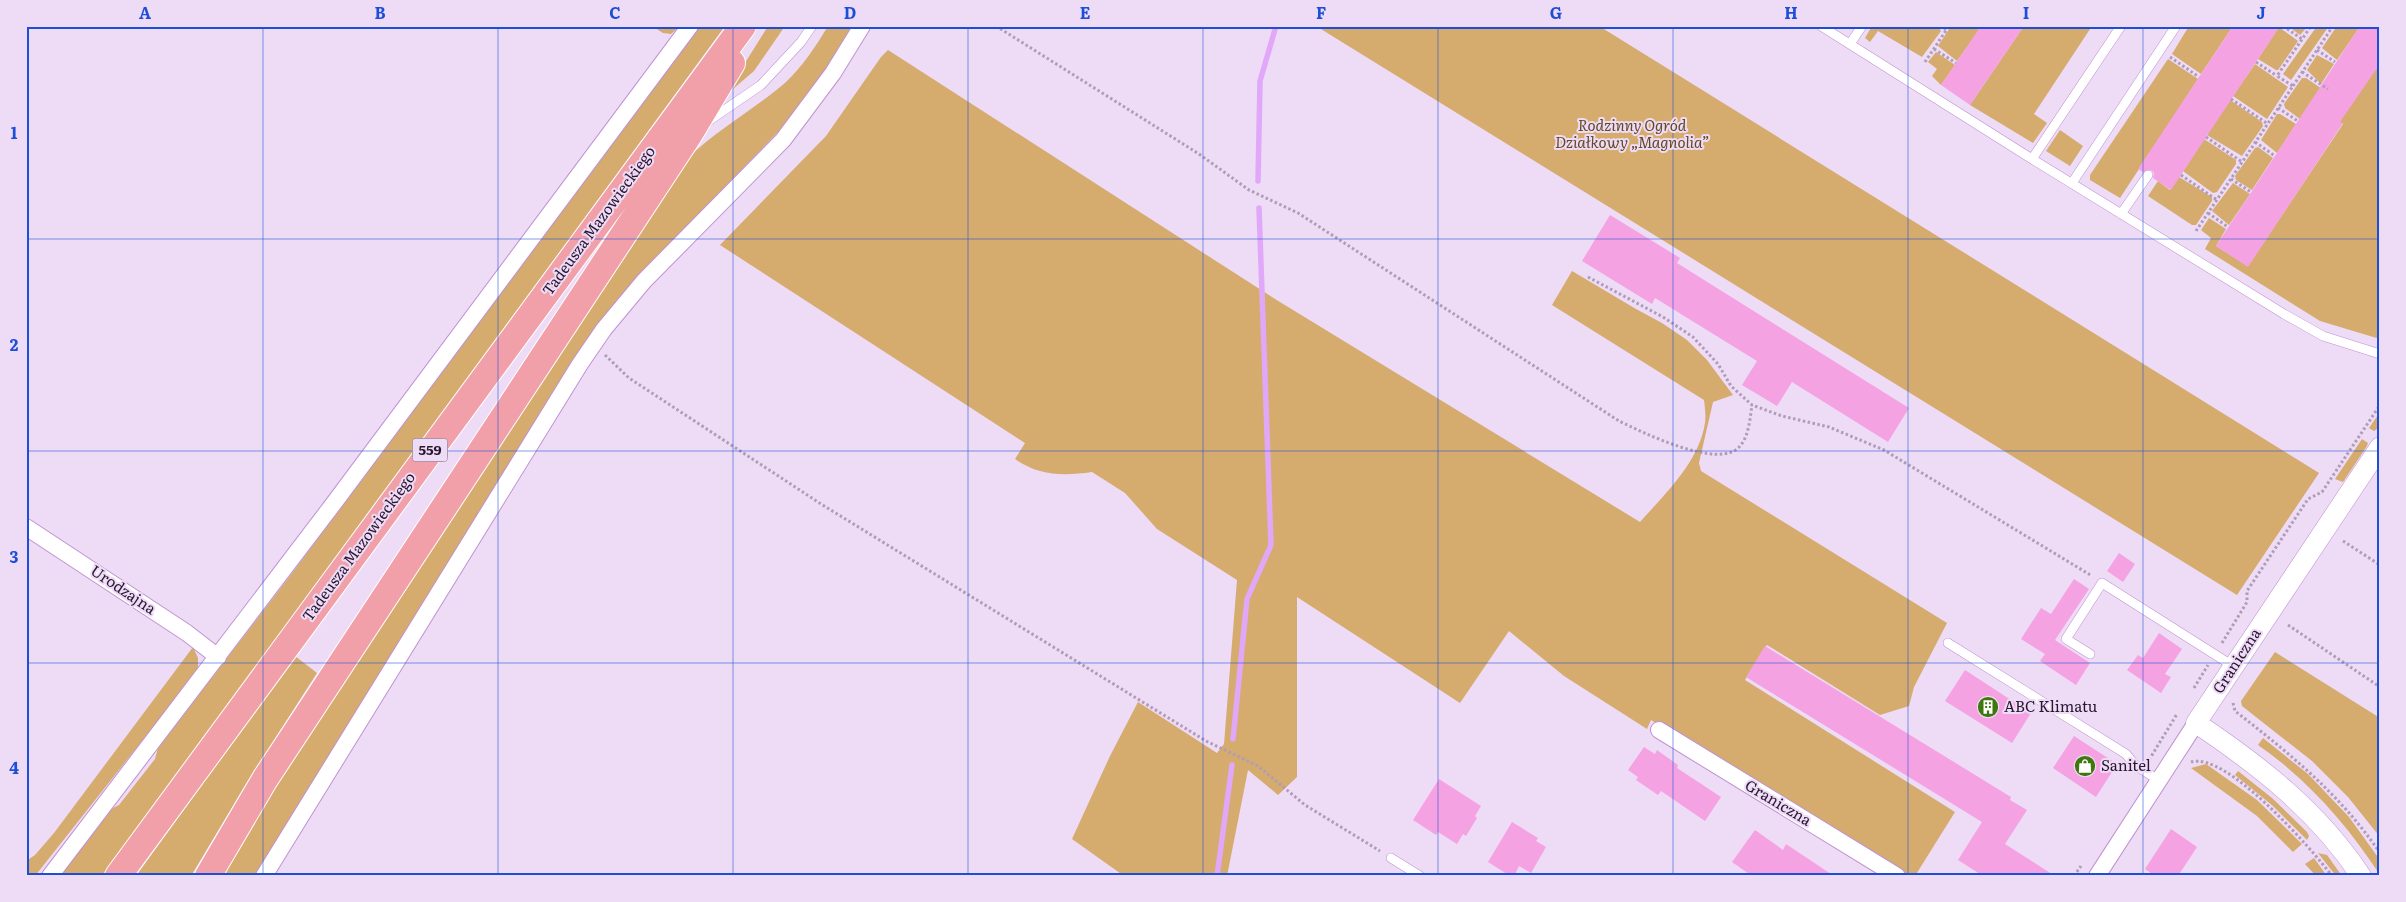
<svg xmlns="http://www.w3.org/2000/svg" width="2406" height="902" font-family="Literata,serif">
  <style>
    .green { fill: #d5ab6e }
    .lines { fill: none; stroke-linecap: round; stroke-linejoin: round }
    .stream { stroke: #e1a8f9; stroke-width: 5.5 }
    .building { fill: #f5a2e2 }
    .service-casing { stroke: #c092d3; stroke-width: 10 }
    .minor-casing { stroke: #c092d3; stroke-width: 18 }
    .tertiary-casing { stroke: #c092d3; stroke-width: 21 }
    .primary-casing { stroke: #fff; stroke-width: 28 }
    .path { stroke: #af9cb7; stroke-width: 3; stroke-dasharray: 2.5 2.5; stroke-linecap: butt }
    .service { stroke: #fff; stroke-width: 9 }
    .minor { stroke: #fff; stroke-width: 16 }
    .tertiary { stroke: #fff; stroke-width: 20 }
    .primary { stroke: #f19fa9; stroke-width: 26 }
    .grid { fill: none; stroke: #1d4ed8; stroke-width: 1; stroke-opacity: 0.55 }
    .labels { text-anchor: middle; stroke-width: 4; stroke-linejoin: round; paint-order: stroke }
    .shield { fill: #eedbf6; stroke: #64526b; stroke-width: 1 }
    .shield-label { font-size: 14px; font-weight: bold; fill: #291730 }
    .park-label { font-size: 15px; font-style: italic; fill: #614923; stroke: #eedbf6 }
    .street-label { font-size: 15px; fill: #291730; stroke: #eedbf6 }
    .poi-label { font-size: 15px; fill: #291730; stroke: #eedbf6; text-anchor: start }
    .neatline { fill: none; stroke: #1d4ed8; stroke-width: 2 }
    .grid-label { font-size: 16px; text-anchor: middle; font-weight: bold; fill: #1d4ed8 }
  </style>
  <rect width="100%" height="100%" fill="#eedbf6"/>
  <path class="green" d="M652 26H680L671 34 663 33Z
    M699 26H725L104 876H60L109 810 119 805 155 759 158 748 290 576Z
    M768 26H785L754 71 733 89 730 87Z
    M828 26H853L828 66 778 132 634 281 256 876H220L283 773 688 158C718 129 755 109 786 82 803 66 816 46 828 26Z
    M1316 26H1599L2319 473 2237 595Z
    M1872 26H1938L1941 31 1922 57 1878 31 1870 42 1865 38Z
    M1951 26H1973L1979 30 1957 61 1938 46Z
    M2024 26H2092L2034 114 2047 123 2033 143 1970 105Z
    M2189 26H2233L2201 74 2172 54Z
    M2288 26H2308L2300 35Z
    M2317 26H2329L2291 80 2283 74Z
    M2337 26 2359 28 2337 60 2322 48Z
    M2279 27 2298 41 2278 70H2276L2258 59Z
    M888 50 1275 299 1640 522C1665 494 1699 462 1705 423 1706 416 1705 408 1704 400L1552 305 1572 271 1636 309 1662 323 1687 340 1707 360 1733 395 1713 402 1699 463 1701 471 1947 623 1914 687 1909 706 1880 715 1767 645 1745 680 1955 812 1915 876H1906L1651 720 1647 729 1564 676 1509 631 1460 703 1297 597V777L1278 795 1248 770 1227 876H1124L1072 839 1110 756 1138 702 1217 753 1224 744 1237 580 1157 529 1125 493 1092 472C1064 476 1039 476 1015 459L1025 443 720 245 826 136 881 57Z
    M1936 52 1955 65 1941 85 1932 76 1937 69 1928 62Z
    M2317 55 2334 64 2321 84 2307 70Z
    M2168 59 2198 79 2120 198 2090 180V175Z
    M2380 63V339L2320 321 2205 249 2211 238 2201 230 2209 218 2226 229 2216 246 2248 266 2343 124 2311 102 2300 119 2285 108 2284 104 2302 78H2306L2328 93Z
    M2255 64 2288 87 2267 119 2233 96Z
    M2230 100 2262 122 2263 126 2242 156 2207 135Z
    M2277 114H2280L2296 124 2277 153 2261 140Z
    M2060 130 2083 146 2070 166 2046 151Z
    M2204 139 2236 160V164L2217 192 2213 193 2183 171Z
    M2258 147 2273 158 2252 190 2236 180 2235 176 2255 148Z
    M2179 177 2212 197V201L2196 225H2192L2148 196 2158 181 2170 190Z
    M2233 183 2250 194 2229 225 2212 211Z
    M2380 412V427L2374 431 2369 428Z
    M2362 439 2368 443 2367 446 2343 482 2335 479Z
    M193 647 198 658V670L35 876H26V861L35 855 54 833Z
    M2275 652 2380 718V837L2348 797 2312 761 2242 706 2241 701Z
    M295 656 317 673 246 784 191 876H136Z
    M2263 738 2308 774 2349 817 2380 860V875C2347 824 2307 779 2258 745Z
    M2206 764 2257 800 2302 844 2293 852 2257 816 2191 768Z
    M2238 771 2272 798 2307 832 2309 836 2307 840 2273 806 2235 775Z
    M2318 853 2327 855 2342 876H2336Z
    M2314 858 2327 876H2316L2305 864Z"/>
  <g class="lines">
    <path class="stream" d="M1258 181 1260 81 1276 26
      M1233 739 1247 599 1271 545 1259 208
      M1217 876 1232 765"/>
  </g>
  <path class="building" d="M1981 26H2024L1970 105 1941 85Z
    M2233 26H2280L2171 190 2153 178 2154 173 2151 170 2143 172 2138 169Z
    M2360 26H2380V64L2340 122 2343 123 2248 267 2216 246Z
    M1610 215 1680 258 1677 263 1909 408 1888 442 1792 382 1777 406 1742 385 1757 361 1655 298 1652 304 1582 261Z
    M2119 553 2135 564 2123 582 2107 571Z
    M2074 579 2089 589 2055 640 2090 663 2076 685 2040 661 2045 654 2021 639 2041 608 2051 614Z
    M2159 633 2182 649 2165 674 2171 677 2161 693 2127 670 2138 655 2143 658Z
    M1765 646 2011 797 2010 800 2027 810 2005 844 2055 876H1983L1958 860 1982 822 1746 677Z
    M1965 670 2031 713 2012 743 1945 701Z
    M2074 736 2117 764 2096 797 2053 768Z
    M1644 747 1655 754 1657 750 1678 765 1677 768 1721 797 1705 821 1661 791 1658 795 1636 780 1638 777 1628 770Z
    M1439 779 1481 806 1475 816 1477 818 1466 836 1463 834 1457 844 1438 832 1436 835 1413 820Z
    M1512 822 1538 838 1536 841 1546 847 1531 873 1519 866 1514 876H1510L1488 862Z
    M2171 829 2197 847 2178 876H2155L2145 869Z
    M1755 830 1783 850 1786 844 1834 876H1752L1732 862Z"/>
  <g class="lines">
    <g class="service-casing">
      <path id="service" d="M1821 26 2032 159
        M2121 26 2032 159 2284 314 2323 336 2380 354
        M1850 44 1862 26
        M707 122 761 85 801 42 812 26
        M2072 183 2176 26
        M2121 214 2148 175
        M1948 643 2126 754 2135 765 2160 781
        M2090 654 2066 639 2102 583 2233 666
        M1391 858 1420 876"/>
    </g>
    <g class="minor-casing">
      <path id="minor" d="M26 527 187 633 218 657
        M1659 730 1897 876
        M50 876 331 507 690 26
        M264 876 580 364 604 329 644 281 783 140 833 73 862 26
        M2097 876 2196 723"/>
    </g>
    <g class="tertiary-casing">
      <path id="tertiary" d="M2361 876C2319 812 2259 765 2196 723L2380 447"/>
    </g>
    <g class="primary-casing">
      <path id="primary" d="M118 876 743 26
        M208 876 265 779 689 135 732 63"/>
    </g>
    <path class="path" d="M996 26 1199 154 1249 190 1298 213 1619 421C1642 432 1720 471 1740 446 1749 436 1750 418 1752 405
      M1940 26 1946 30
      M1977 26 1980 28
      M2283 26 2302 39
      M1934 49 1956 63
      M2317 50 2335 62
      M2170 57 2199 77
      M1925 62 1949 26
      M2256 62 2277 76
      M2302 72 2328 89
      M2293 86 2333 26
      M2231 99 2268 124
      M2278 108 2298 121
      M2206 137 2242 162
      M2255 142 2275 156
      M2181 175 2217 200
      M2231 179 2251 192
      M2208 213 2228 227
      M2196 231 2293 86 2277 76 2311 26
      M1588 277 1663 317 1693 337 1718 364 1731 386 1752 405 1782 416 1829 427 1884 450 2092 576
      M605 355 629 378 821 504 1206 741 1258 766 1305 805 1380 851
      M2343 541 2380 565
      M2288 625 2380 687
      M2222 643 2247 602V591L2308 499 2322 492 2380 405
      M2194 688 2208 665
      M2233 703 2235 711C2289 753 2341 795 2380 853
      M2149 760 2177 714
      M2191 762C2226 751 2312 849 2332 876
      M2074 876 2081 866"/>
    <use href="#service" class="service"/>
    <use href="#minor" class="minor"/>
    <use href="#tertiary" class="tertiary"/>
    <use href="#primary" class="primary"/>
  </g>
  <path class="grid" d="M263 26V876M498 26V876M733 26V876M968 26V876M1203 26V876M1438 26V876M1673 26V876M1908 26V876M2143 26V876M26 239H2380M26 451H2380M26 663H2380"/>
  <defs>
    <g id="building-disc" transform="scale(1.125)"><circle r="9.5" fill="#3d770e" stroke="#eedbf6"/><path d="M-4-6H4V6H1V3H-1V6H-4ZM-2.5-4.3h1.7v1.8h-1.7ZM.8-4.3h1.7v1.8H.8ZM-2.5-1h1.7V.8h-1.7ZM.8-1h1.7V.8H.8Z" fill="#fff"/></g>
    <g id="shop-disc" transform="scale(1.125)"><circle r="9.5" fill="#3d770e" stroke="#eedbf6"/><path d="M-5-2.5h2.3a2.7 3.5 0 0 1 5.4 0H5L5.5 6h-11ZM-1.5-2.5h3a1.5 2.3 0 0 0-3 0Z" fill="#fff"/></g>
  </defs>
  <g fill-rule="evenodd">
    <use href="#building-disc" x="1988" y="707"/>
    <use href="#shop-disc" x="2085" y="766"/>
  </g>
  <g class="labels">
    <rect class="shield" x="412.5" y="438.5" width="35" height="23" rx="4"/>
    <g class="shield-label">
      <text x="430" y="455">559</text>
    </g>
    <g class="park-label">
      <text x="1632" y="131">Rodzinny Ogród<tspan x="1632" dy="17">Działkowy „Magnolia”</tspan></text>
    </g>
    <g class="street-label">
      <text transform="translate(599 221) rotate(-54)" y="5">Tadeusza Mazowieckiego</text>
      <text transform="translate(359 547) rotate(-54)" y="5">Tadeusza Mazowieckiego</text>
      <text transform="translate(123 590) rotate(34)" y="5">Urodzajna</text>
      <text transform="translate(2237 661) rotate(-57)" y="5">Graniczna</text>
      <text transform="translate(1778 803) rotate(31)" y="5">Graniczna</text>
    </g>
    <g class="poi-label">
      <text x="2004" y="712">ABC Klimatu</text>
      <text x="2101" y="771">Sanitel</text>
    </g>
  </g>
  <rect width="2406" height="902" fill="none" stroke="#eedbf6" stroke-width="55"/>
  <rect x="28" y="28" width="2350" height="846" class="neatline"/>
  <g class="grid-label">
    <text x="145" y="19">A</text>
    <text x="380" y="19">B</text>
    <text x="615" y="19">C</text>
    <text x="850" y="19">D</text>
    <text x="1085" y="19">E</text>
    <text x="1321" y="19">F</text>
    <text x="1556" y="19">G</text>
    <text x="1791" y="19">H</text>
    <text x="2026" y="19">I</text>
    <text x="2261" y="19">J</text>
    <text x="14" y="139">1</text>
    <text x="14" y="351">2</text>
    <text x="14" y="563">3</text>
    <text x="14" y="774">4</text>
  </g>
</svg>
